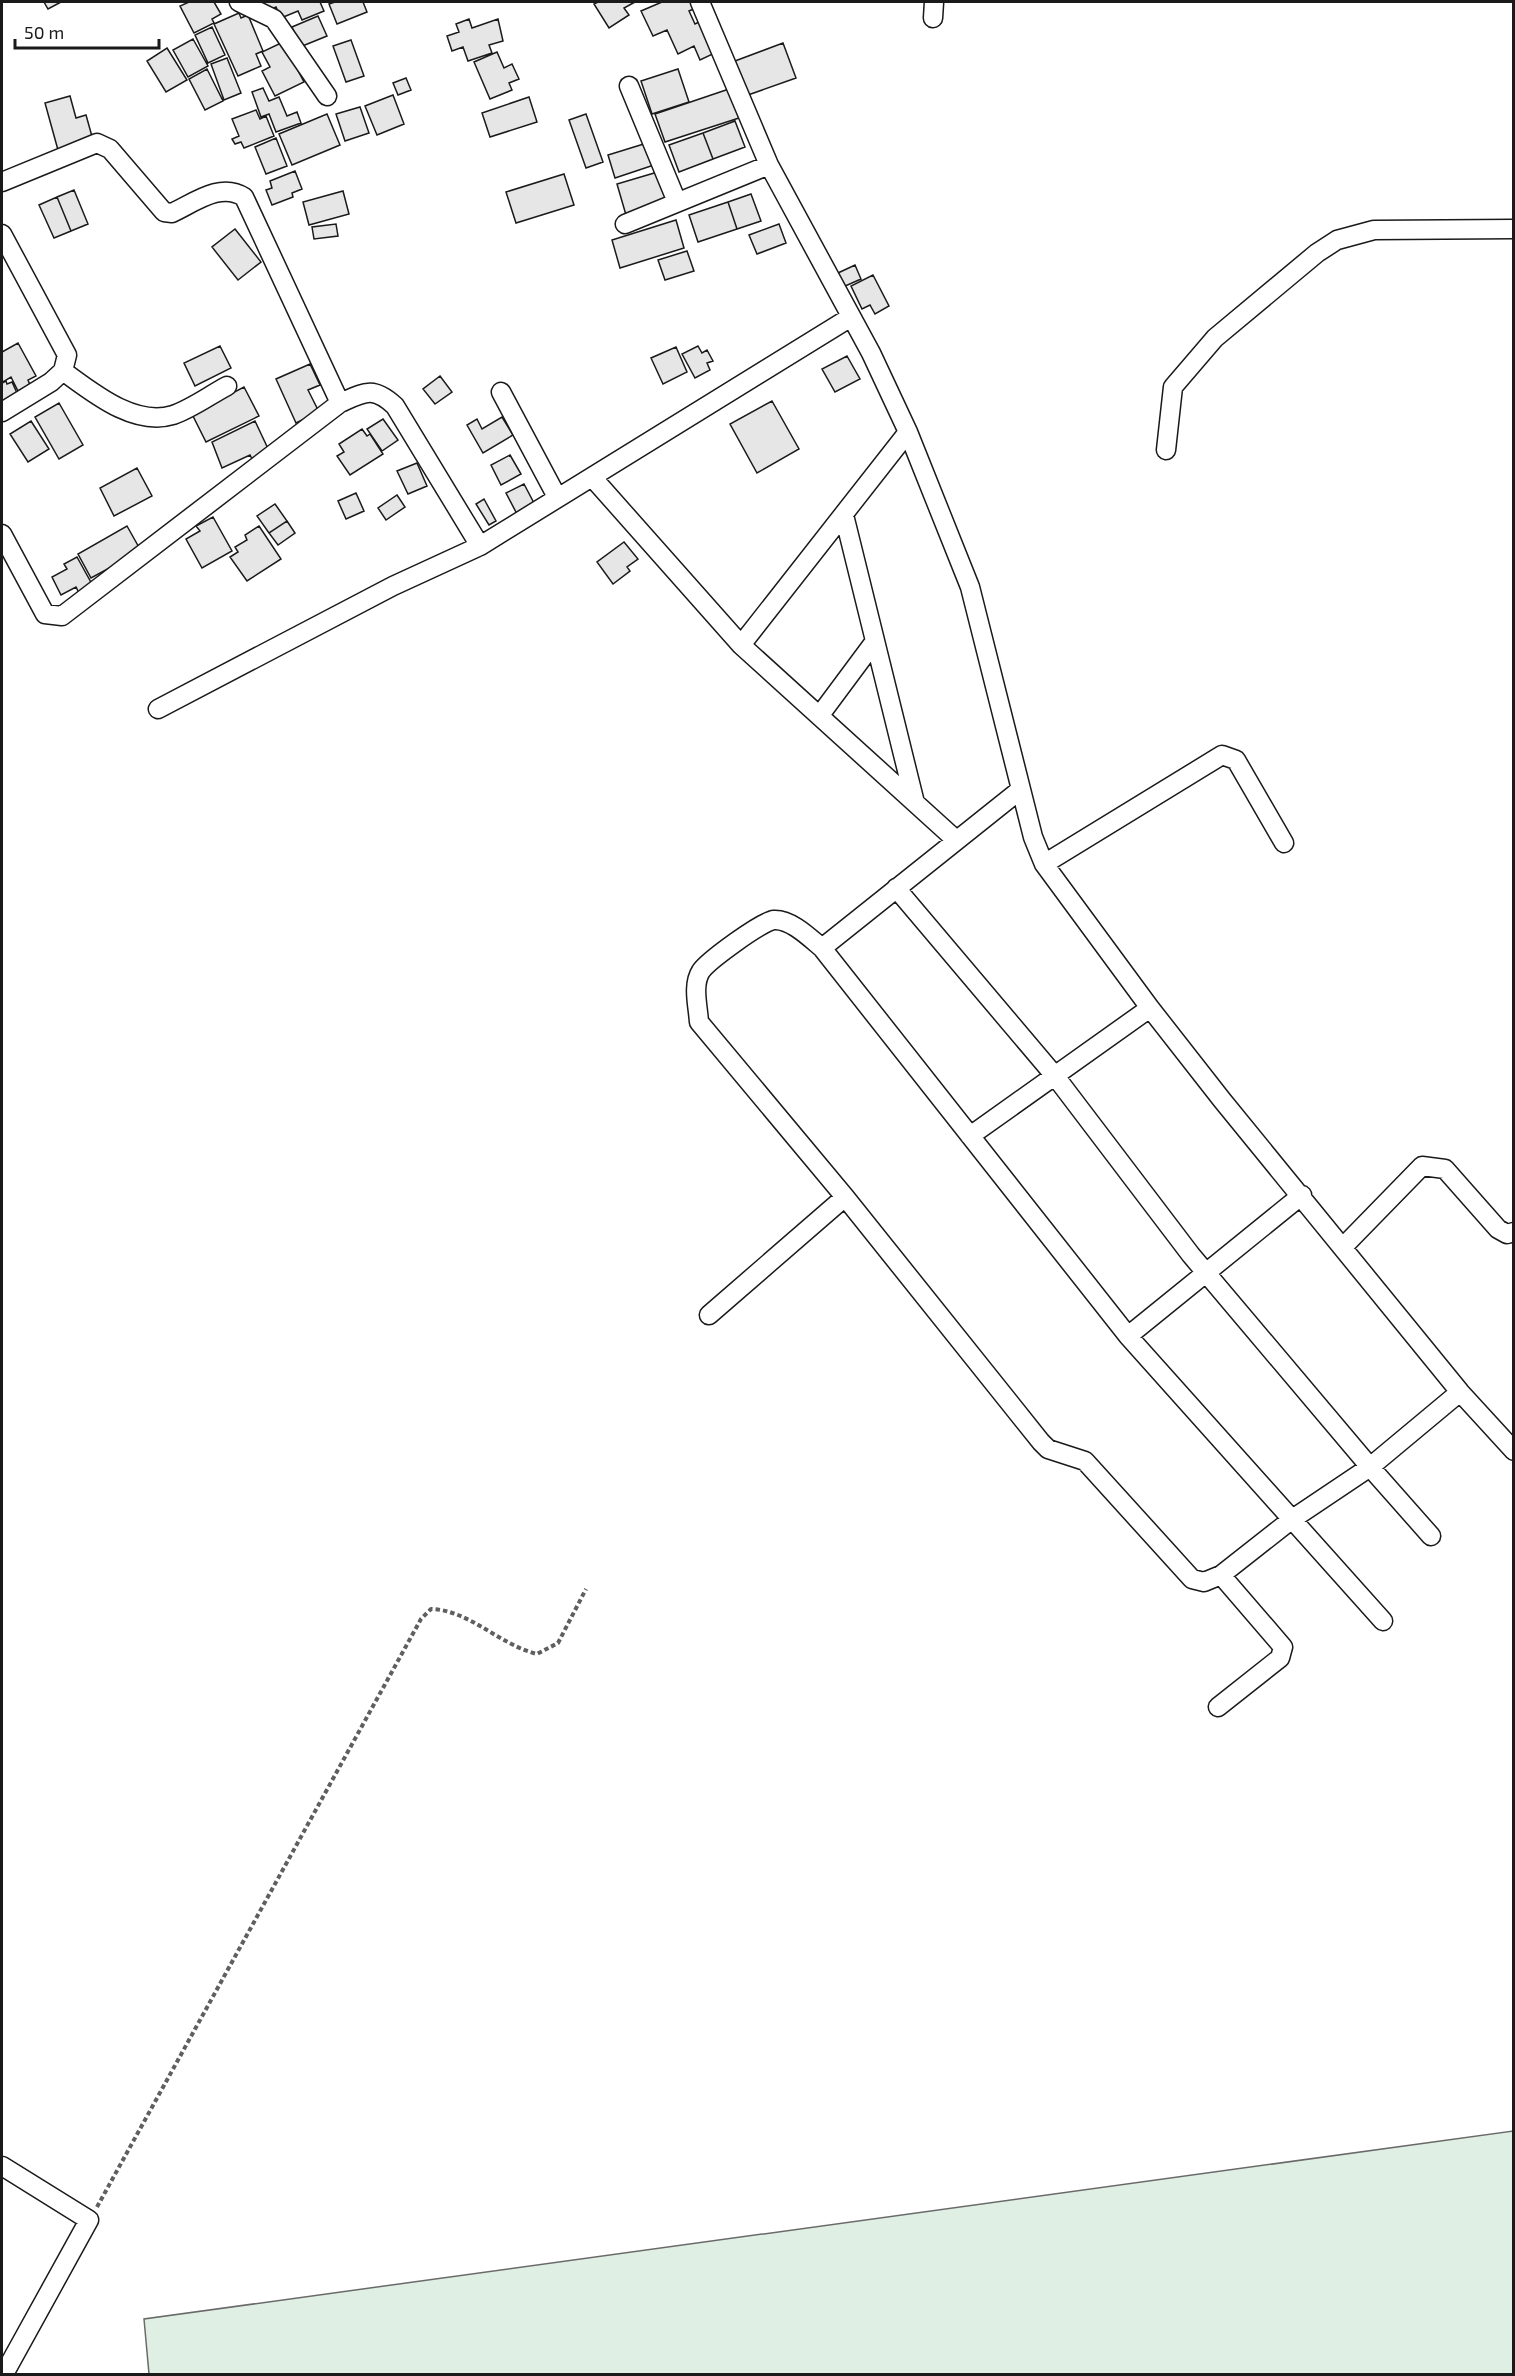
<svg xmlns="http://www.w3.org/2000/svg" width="1515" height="2376" font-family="'Exo 2',sans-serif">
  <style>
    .green { fill: #e0efe3; stroke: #6a6a6a; stroke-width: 1.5 }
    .building { fill: #e6e6e6; stroke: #1a1a1a; stroke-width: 1.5 }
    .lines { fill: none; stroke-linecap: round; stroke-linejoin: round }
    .minor-casing { stroke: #1a1a1a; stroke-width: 21 }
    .path { stroke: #5f5f5f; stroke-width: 4; stroke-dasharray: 4.5 3; stroke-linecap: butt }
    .minor { stroke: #fff; stroke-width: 18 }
  </style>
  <rect width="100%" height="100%" fill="#fff"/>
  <path class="green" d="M1513 2131V2374H149L144 2319Z"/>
  <path class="building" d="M44 2H61L48 9Z
    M189 2H214L221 14 212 19 214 23 194 33 180 6Z
    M263 2H320L324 11 302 20 298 11 281 18 276 7 267 11Z
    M335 2H363L367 12 337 24 329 4Z
    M598 2H635L624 8 629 15 609 28 594 4Z
    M662 2H693L696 8 689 11 695 24 703 20 717 52 700 60 694 46 678 54 667 30 653 36 641 11Z
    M239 13 241 18 248 15 263 51 256 54 261 66 238 76 214 24Z
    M318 16 327 36 300 47 292 27Z
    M469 19 472 28 498 19 503 41 489 45 492 53 468 61 463 47 452 51 447 36 459 32 456 24Z
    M212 27 225 55 208 63 195 35Z
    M193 39 208 66 188 77 173 50Z
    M351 40 364 76 346 82 333 46Z
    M283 42 304 82 275 96 262 71 270 67 262 52Z
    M783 43 796 78 748 95 735 61Z
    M167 48 187 80 166 92 147 61Z
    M497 52 504 68 512 64 519 79 509 83 512 90 490 99 474 62Z
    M227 58 241 93 224 100 211 64Z
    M207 69 223 101 205 110 189 79Z
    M678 69 689 102 652 114 641 81Z
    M406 78 411 90 398 95 393 83Z
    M263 88 269 101 279 97 287 116 297 112 301 123 276 132 269 114 261 117 252 92Z
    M729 89 739 118 665 142 655 114Z
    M393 95 404 124 377 135 365 106Z
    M70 96 76 118 86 115 93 140 58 150 45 103Z
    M529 97 537 122 490 137 482 113Z
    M360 107 369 133 345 141 336 114Z
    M256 110 260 119 266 116 274 136 244 148 241 142 235 144 232 139 239 136 232 119Z
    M327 114 340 145 292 165 279 134Z
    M586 114 603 162 586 168 569 120Z
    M735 121 745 147 713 159 703 133Z
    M703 133 713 159 679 172 669 145Z
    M276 138 287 166 266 174 255 147Z
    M647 143 654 165 615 178 608 155Z
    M295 171 302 189 292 193 293 197 272 205 266 190 272 188 270 181Z
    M661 171 670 203 626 215 617 184Z
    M564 174 574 205 516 223 506 192Z
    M74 190 88 224 71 231 57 197Z
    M343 191 349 214 309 225 303 202Z
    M751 194 761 221 737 229 728 202Z
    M57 197 71 231 54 238 39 205Z
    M728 202 737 229 698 242 689 215Z
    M676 220 684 248 620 268 612 240Z
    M336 224 338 236 314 239 312 227Z
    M779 224 786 243 757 254 749 235Z
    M235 229 261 262 238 280 212 247Z
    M687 251 694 271 665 280 658 260Z
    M855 265 861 279 843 287 838 273Z
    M873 275 889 306 875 314 870 305 862 309 851 286Z
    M18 343 36 376 28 380 30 385 18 391 11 377 3 382 2 380V352Z
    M220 346 231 368 195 386 184 363Z
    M698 346 702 353 707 350 713 361 707 363 710 370 695 378 682 354Z
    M676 347 687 372 663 384 651 358Z
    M847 356 860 379 835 392 822 369Z
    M310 364 320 385 308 390 319 412 296 423 276 379Z
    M440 376 452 392 435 404 423 389Z
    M6 381 7 384 12 382 17 393 12 395 15 399 2 408V383Z
    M244 387 259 416 206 442 192 414Z
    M772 401 799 449 757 473 730 424Z
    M59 403 83 445 59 459 35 417Z
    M502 417 513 435 483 453 467 425 477 419 482 429Z
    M383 419 398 440 382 451 367 429Z
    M31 421 49 449 28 462 10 434Z
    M255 421 271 455 254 463 250 455 222 468 212 442Z
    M362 429 367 436 370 434 383 454 350 475 337 456 344 452 339 444Z
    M510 455 521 474 501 485 491 465Z
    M417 463 427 486 408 494 397 471Z
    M137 468 152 496 114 516 100 488Z
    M524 484 535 505 517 514 506 493Z
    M356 493 364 511 346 519 338 501Z
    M397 495 405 507 386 520 378 508Z
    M484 499 496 521 489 525 476 504Z
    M275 504 287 521 269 533 257 516Z
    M213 517 232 551 202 568 186 539 200 531 196 526Z
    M287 521 295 533 278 545 269 533Z
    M127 526 141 551 91 578 78 554Z
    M259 526 281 559 247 581 230 557 238 552 235 547 247 540 245 535Z
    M624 542 638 559 627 567 630 571 613 584 597 562Z
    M77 557 93 586 79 593 76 587 61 595 52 577 67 569 64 564Z"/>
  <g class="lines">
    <g class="minor-casing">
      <path id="minor" d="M239 2 274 19 327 96
        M700 2 769 165 871 353 908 432 970 587 1033 837 1044 864 1150 1008 1222 1100 1460 1392 1514 1451
        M933 18 934 2
        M629 86 677 202
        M2 182 97 143 110 149 164 212 172 213C195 202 221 182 244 197L340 403
        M625 224 769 165
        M2 234 67 355 63 371 51 382 2 412
        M63 371C92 392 134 427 173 415 191 409 210 395 227 386
        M501 392 557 497
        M1166 450 1173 387 1215 338 1317 253 1337 240 1374 230 1514 229
        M592 477 741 645 956 840
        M844 515 915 803
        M2 534 45 614 62 616 340 403C365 392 373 386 395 406L480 546
        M741 645 908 432
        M158 709 393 586 480 546 851 317
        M820 715 875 641
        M1020 790 822 948C810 938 791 919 774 920 762 921 708 961 701 971 692 985 698 1006 699 1022L845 1197 1041 1442 1048 1449 1085 1461 1192 1579 1204 1582 1221 1575 1291 1520 1370 1467 1431 1536
        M1044 864 1222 755 1236 760 1284 843
        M896 888 1055 1076 1191 1255 1370 1467 1460 1392
        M822 948 1128 1336 1383 1621
        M970 1136 1150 1008
        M1343 1247 1422 1166 1445 1169 1498 1229 1507 1234 1514 1232
        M709 1315 845 1197
        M1128 1336 1302 1195
        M1218 1707 1280 1658 1283 1647 1221 1575
        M2 2166 89 2220 4 2374"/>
    </g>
    <path class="path" d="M97 2207 421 1619 431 1609C469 1610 500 1645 537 1654L558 1643 586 1589"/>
    <use href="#minor" class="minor"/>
  </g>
  <rect width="1515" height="2376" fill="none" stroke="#1a1a1a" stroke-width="6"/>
  <path d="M15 39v9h144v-9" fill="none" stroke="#1a1a1a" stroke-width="3"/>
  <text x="24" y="39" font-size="18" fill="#1a1a1a" stroke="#ffffff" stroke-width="4.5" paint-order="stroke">50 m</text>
</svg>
